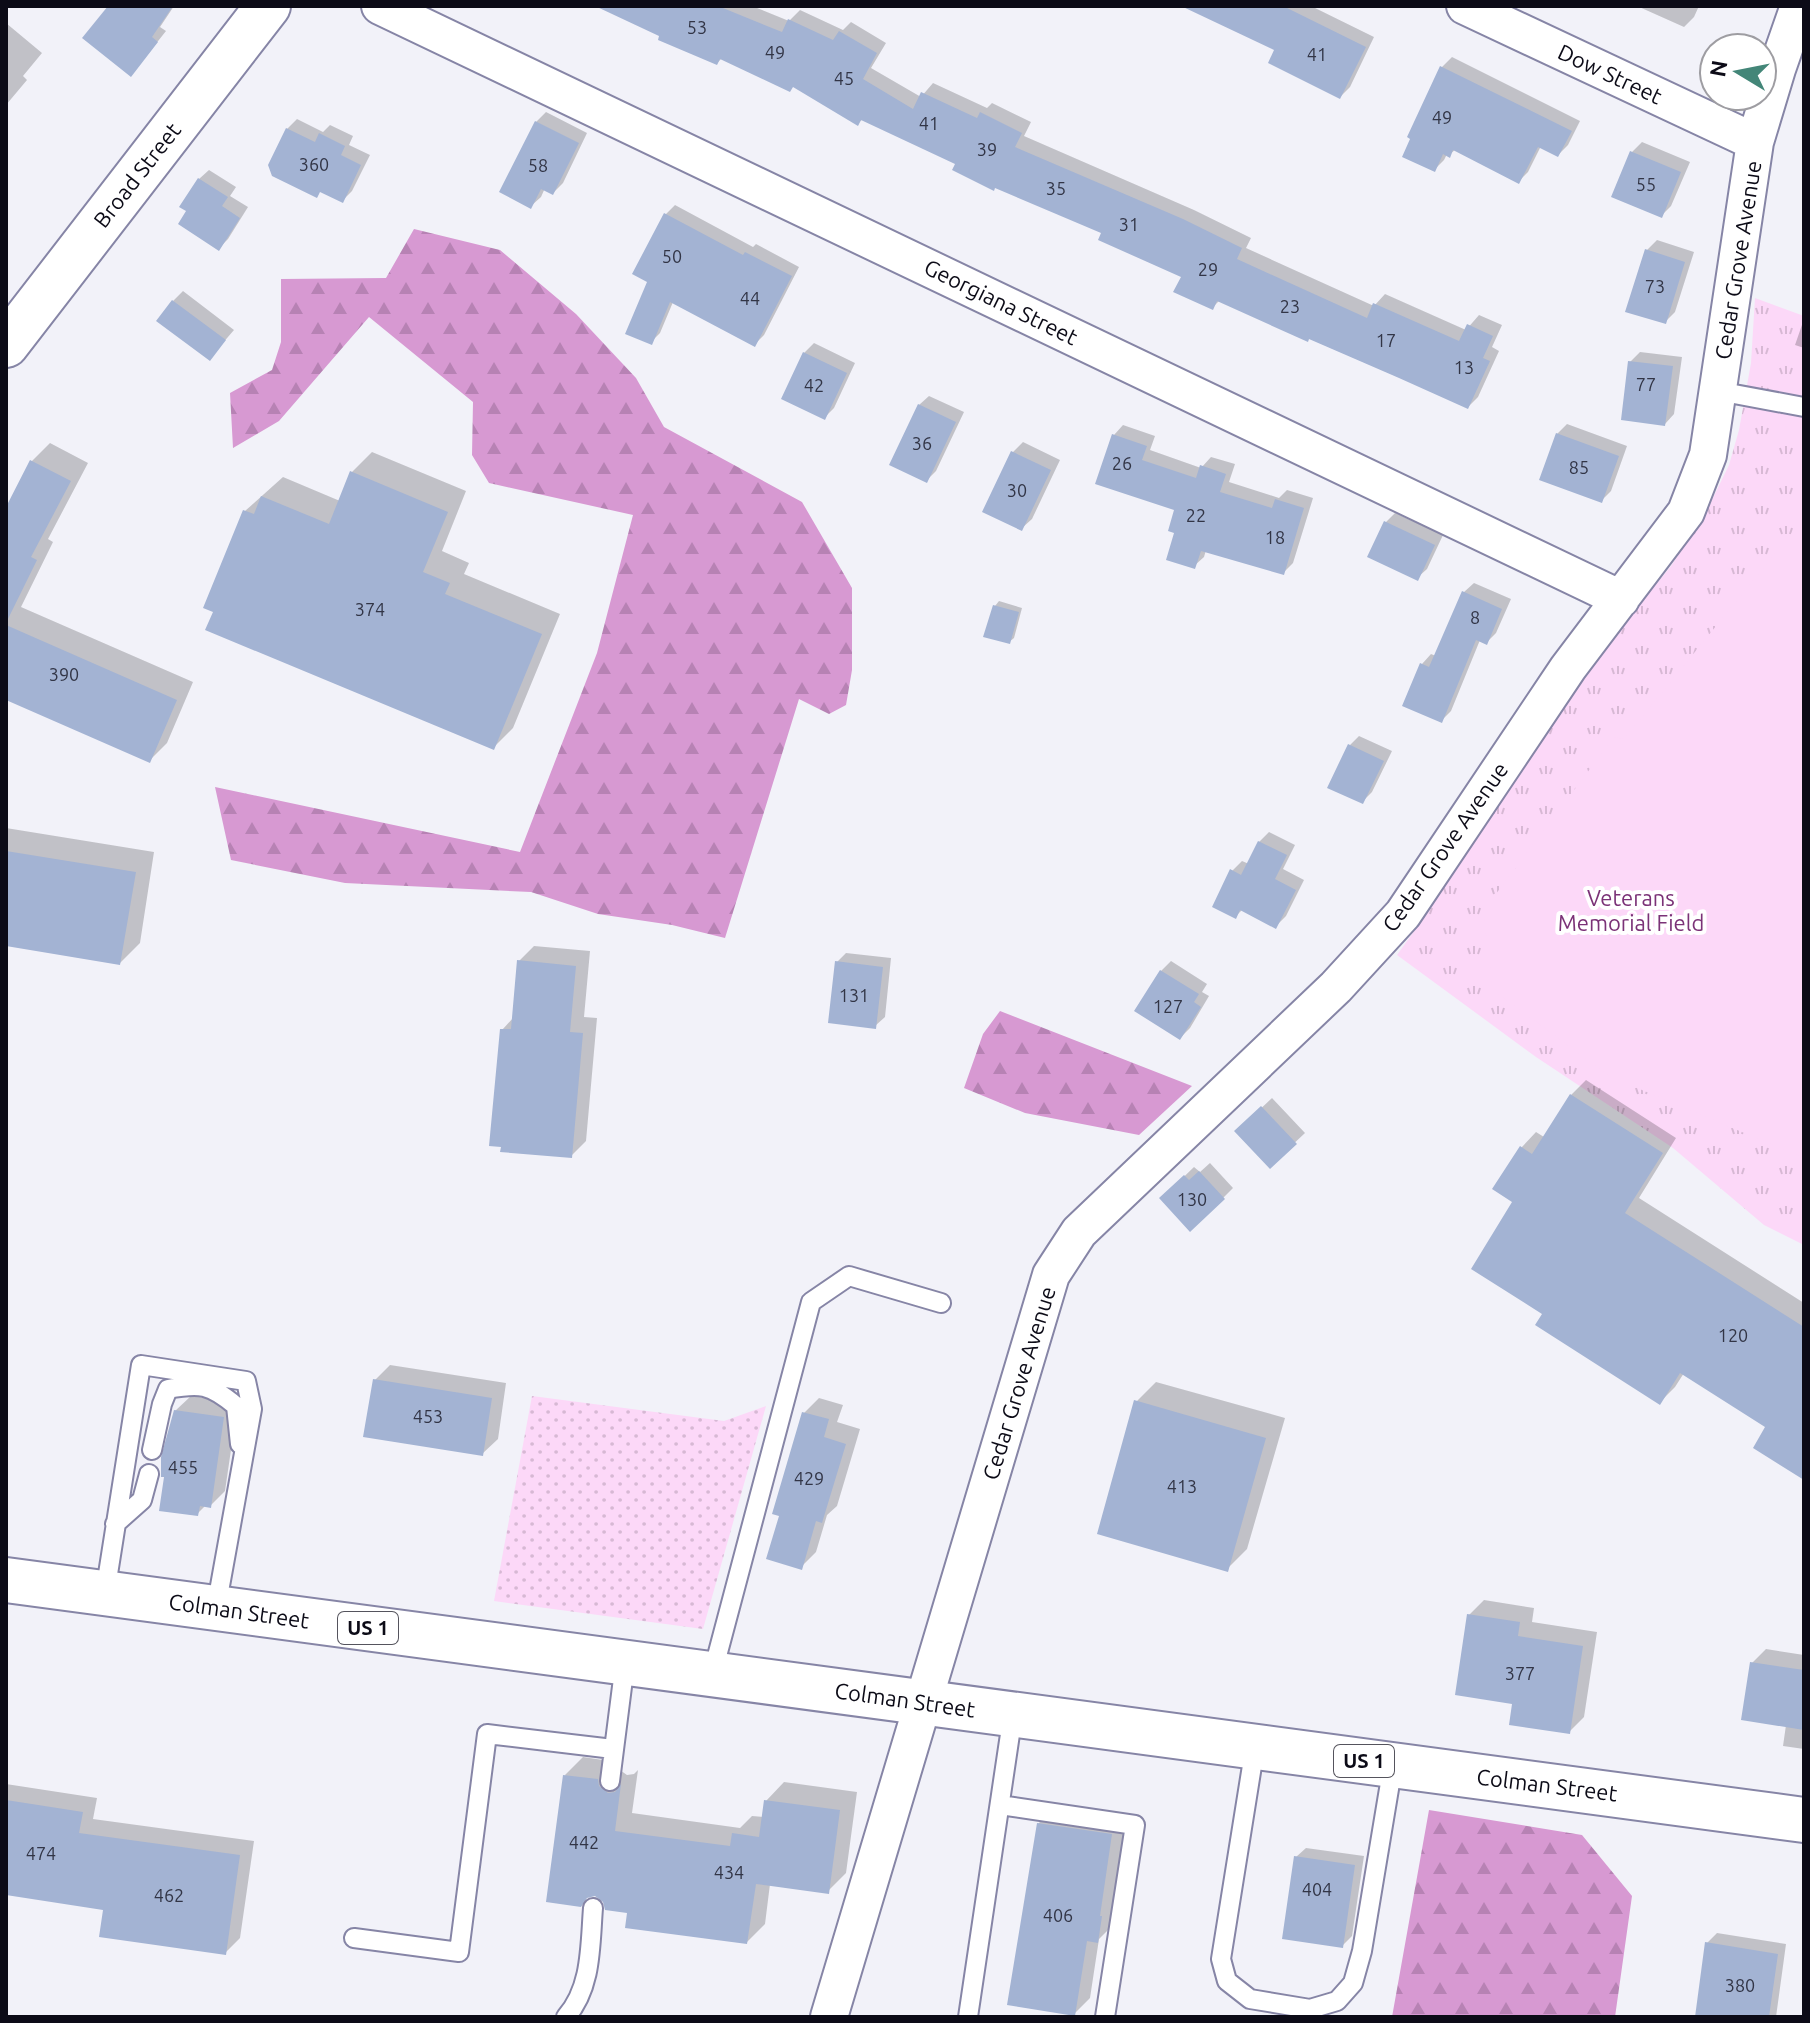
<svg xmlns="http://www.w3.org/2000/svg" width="1810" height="2023" font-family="Ubuntu,sans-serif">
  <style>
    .grass { fill: url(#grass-dots) }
    .forest { fill: url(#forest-firs) }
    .park { fill: url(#park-tufts) }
    .pitch { fill: #fcd8f8 }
    .shadow { fill: #0003 }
    .building { fill: #a3b3d3 }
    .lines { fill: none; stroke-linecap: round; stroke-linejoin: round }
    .service-casing { stroke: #8685a6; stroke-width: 22 }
    .minor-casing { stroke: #8685a6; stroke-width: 40 }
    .primary-casing { stroke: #8685a6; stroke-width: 48 }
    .service { stroke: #fff; stroke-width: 18 }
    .minor { stroke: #fff; stroke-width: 36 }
    .primary { stroke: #fff; stroke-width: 44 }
    .labels { text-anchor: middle; stroke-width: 8; stroke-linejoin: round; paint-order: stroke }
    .number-label { font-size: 18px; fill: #323546 }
    .shield { fill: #fff; stroke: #55545d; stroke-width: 2 }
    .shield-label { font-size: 20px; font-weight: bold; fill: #0c0b17 }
    .street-label { font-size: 22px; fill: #0c0b17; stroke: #fff }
    .park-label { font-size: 22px; fill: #7b3277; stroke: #fff }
  </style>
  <defs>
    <pattern id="grass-dots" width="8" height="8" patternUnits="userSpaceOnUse" patternTransform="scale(2)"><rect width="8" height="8" fill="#fcd8f8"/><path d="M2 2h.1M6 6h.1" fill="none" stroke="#d7b8d4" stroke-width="1.8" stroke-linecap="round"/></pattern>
    <pattern id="forest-firs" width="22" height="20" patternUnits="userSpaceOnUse" patternTransform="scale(2)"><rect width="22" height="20" fill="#d799d2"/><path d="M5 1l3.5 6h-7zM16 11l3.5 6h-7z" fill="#b782b4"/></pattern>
    <pattern id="park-tufts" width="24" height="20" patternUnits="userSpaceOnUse" patternTransform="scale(2)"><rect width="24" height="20" fill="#fcd8f8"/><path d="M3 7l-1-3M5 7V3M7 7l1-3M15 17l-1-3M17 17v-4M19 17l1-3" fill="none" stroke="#d7b8d4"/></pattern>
  </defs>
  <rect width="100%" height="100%" fill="#f2f2f9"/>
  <path class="grass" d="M532 1396 724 1421 766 1406 703 1629 494 1601Z"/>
  <path class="forest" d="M414 229 500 250 576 314 636 378 664 427 802 502 852 588V670L846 705 829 714 799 699 725 938 672 925 598 914 531 892 345 883 231 860 215 787 520 852 597 653 633 515 489 483 472 455 473 402 369 317 279 421 233 448 230 393 272 370 281 342V279L386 278Z
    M1000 1011 1192 1086 1139 1135 1025 1113 964 1088 983 1034Z
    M1429 1810 1582 1835 1632 1896 1615 2017H1392Z"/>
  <path class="park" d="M1755 298 1804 316V1245L1764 1225 1673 1148 1536 1057 1397 955 1430 909 1531 744 1621 627 1671 566 1709 506 1729 465 1739 430 1751 363Z"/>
  <path class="pitch" d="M1804 518V1158L1611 1077 1493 990 1483 911 1614 737 1624 739Z"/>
  <path class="shadow" d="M111 6H174L160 27 166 31 140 64Z
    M600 6H752L789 21 800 10 843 30 851 22 886 43 871 68 921 97 933 83 987 108 992 103 1031 122 1024 136 1194 210 1251 238 1246 248 1374 306 1385 294 1466 330 1479 315 1502 325 1492 347 1499 351 1478 397 1468 407 1220 300 1212 308 1183 276 1104 232 863 119 858 123 794 85 722 58 717 63Z
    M1197 6H1311L1374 37 1350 87 1340 97 1277 49Z
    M1637 6H1699L1694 17 1684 27Z
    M6 23 42 53 23 76 27 80 6 105Z
    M1452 57 1580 121 1568 145 1558 155 1541 146 1528 172 1519 181 1456 149 1449 155 1447 154 1444 160 1434 170 1442 67Z
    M546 112 587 133 563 183 553 193 545 188 541 197 531 206 536 122Z
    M297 119 323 132 330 125 353 136 349 145 370 155 352 191 342 201 287 129Z
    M1642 142 1690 162 1671 206 1661 216 1632 152Z
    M209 170 236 187 230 196 248 207 228 239 219 248 189 210 199 179Z
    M675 205 753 247 756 244 799 267 764 335 755 344 673 302 660 333 651 342 650 281 666 214Z
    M1657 240 1694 252 1675 312 1665 322 1647 250Z
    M183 291 234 330 209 359 173 301Z
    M1804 319V348L1795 345Z
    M814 343 855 363 834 408 824 418 804 353Z
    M1640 352 1682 357 1674 414 1665 424 1630 362Z
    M929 396 964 412 936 471 926 481 919 405Z
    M1567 424 1627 446 1611 491 1601 501 1557 434Z
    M1123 425 1155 436 1150 450 1201 468 1211 457 1235 464 1229 482 1279 498 1287 490 1313 498 1293 563 1283 573 1206 550 1204 557 1194 566 1177 532V508L1114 435Z
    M1023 442 1060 460 1032 519 1022 528 1013 452Z
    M50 443 88 463 48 539 53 542 21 607 193 682 167 743 150 760 6 698V511L32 461Z
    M372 452 466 491 442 551 469 563 464 574 560 614 513 728 493 748 245 511 283 477 340 501 352 472Z
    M1395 513 1443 535 1427 569 1417 578 1385 523Z
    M1474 583 1511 599 1496 633 1486 643 1480 640 1451 711 1442 720 1422 664 1431 654 1436 656 1464 592Z
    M999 601 1022 608 1014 638 1009 642 995 606Z
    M1359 736 1392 751 1372 792 1362 802 1350 745Z
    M6 828 154 852 140 943 120 963 6 944Z
    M1269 832 1295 845 1283 869 1304 880 1286 916 1276 926 1243 909 1235 917 1232 871 1242 861 1249 864 1259 842Z
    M534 946 590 951 584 1017 597 1018 586 1141 571 1156 502 1030 514 1017 519 961Z
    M846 953 891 958 885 1017 875 1026 837 962Z
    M1171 961 1207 984 1202 992 1209 996 1190 1028 1180 1038 1137 1011 1161 971Z
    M1586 1080 1676 1138 1639 1198 1804 1303V1478L1768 1427 1684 1373 1675 1387 1660 1402 1544 1314 1515 1201 1522 1147 1536 1132 1544 1137 1571 1095Z
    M1272 1098 1305 1133 1270 1166 1237 1131Z
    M1210 1163 1233 1188 1223 1198H1162L1194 1167 1200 1172Z
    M390 1365 506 1383 498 1439 482 1454 375 1380Z
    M1156 1382 1285 1418 1247 1549 1227 1569 1136 1402Z
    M191 1396 238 1402 225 1491 210 1506 206 1505 197 1514 175 1411Z
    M819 1398 843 1405 837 1422 860 1429 837 1506 827 1515 816 1552 801 1567 781 1515 804 1413Z
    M1484 1600 1534 1608 1532 1622 1597 1632 1584 1717 1569 1732 1514 1702 1469 1615Z
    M1766 1649 1804 1655V1749L1783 1746 1786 1725 1752 1663Z
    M583 1757 616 1762 617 1768 627 1775 634 1774 638 1770 632 1813 740 1828 752 1816 764 1817 766 1801 784 1782 857 1792 846 1873 828 1891 770 1884 765 1924 747 1942 629 1911 565 1775Z
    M6 1784 97 1798 93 1819 254 1841 240 1938 225 1953 105 1909 6 1893Z
    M1053 1808 1126 1819 1114 1901 1116 1902 1112 1926 1099 1939 1090 1998 1075 2013 1038 1824Z
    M1306 1848 1364 1856 1352 1936 1343 1945 1296 1857Z
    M1717 1933 1786 1944 1776 2017H1700L1707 1943Z"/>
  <path class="building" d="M108 6H173L152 37 158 42 131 77 82 38Z
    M595 6H718L782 32 788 19 833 40 839 31 877 53 863 79 913 109 921 92 977 118 980 112 1022 133 1015 147 1183 219 1242 248 1237 259 1367 318 1373 303 1459 341 1467 324 1493 336 1483 358 1490 361 1468 409 1399 378 1309 339 1308 342 1217 301 1213 310 1173 292 1181 277 1098 240 1101 233 995 188 994 191 952 170 955 164 861 120 858 126 793 87 790 92 720 59 717 65 658 40 659 36Z
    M1181 6H1283L1366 47 1340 99 1268 63 1274 50Z
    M1440 66 1572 131 1558 157 1538 147 1519 184 1453 150 1450 158 1443 154 1435 172 1402 157 1410 139 1407 137Z
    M535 121 579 143 553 195 541 189 531 209 499 192Z
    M286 128 315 142 319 133 345 146 341 155 361 165 343 203 320 192 317 198 272 176 268 165Z
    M1630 151 1681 172 1662 218 1611 197Z
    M198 178 228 197 222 206 240 218 219 251 178 224 186 211 179 207Z
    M664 213 743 255 745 252 792 276 755 347 670 302 652 345 625 334 647 282 632 274Z
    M1645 249 1685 262 1666 324 1625 312Z
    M172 300 226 340 210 361 156 321Z
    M803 352 847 373 825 420 781 399Z
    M1628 361 1673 366 1665 426 1621 420Z
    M918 404 956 422 927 483 889 465Z
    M1556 433 1619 456 1602 503 1539 480Z
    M1112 434 1147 446 1142 460 1196 478 1200 465 1226 474 1220 492 1272 508 1275 499 1304 508 1284 575 1201 551 1195 569 1166 560 1174 533 1168 531 1174 510 1095 484Z
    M1011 451 1051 470 1022 531 982 512Z
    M30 460 71 481 31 557 37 560 6 623V507Z
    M350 471 448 512 423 572 450 583 445 594 542 634 494 750 205 630 213 612 203 608 243 510 254 514 261 496 329 524Z
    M1384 521 1435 545 1418 581 1367 557Z
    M1462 591 1502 609 1487 645 1476 640 1442 723 1402 706 1420 663 1429 667Z
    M993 605 1019 612 1010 644 983 637Z
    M6 625 177 700 150 763 6 700Z
    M1348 744 1384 761 1363 804 1327 788Z
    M1258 841 1287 855 1275 879 1296 890 1276 929 1240 910 1236 919 1212 907 1230 869 1241 875Z
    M6 851 136 872 120 965 6 946Z
    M517 960 576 966 570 1032 583 1033 572 1158 500 1152 501 1147 489 1146 500 1029H511Z
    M835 961 883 967 876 1029 828 1023Z
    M1160 970 1199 994 1194 1002 1201 1007 1180 1040 1134 1011Z
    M1570 1094 1663 1153 1625 1213 1804 1327V1480L1753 1448 1765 1427 1680 1373 1660 1405 1535 1325 1542 1314 1471 1269 1512 1202 1492 1189 1520 1146 1532 1154Z
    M1261 1106 1297 1144 1270 1169 1234 1131Z
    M1199 1171 1225 1199 1190 1232 1159 1198 1184 1175 1189 1180Z
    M373 1379 492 1398 483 1456 363 1437Z
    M1134 1400 1266 1438 1228 1572 1097 1534Z
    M174 1410 224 1417 211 1508 200 1506 198 1516 159 1511 164 1477H161V1457Z
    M802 1412 829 1419 824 1437 846 1444 822 1523 816 1521 802 1570 766 1559 779 1516 772 1514Z
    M1467 1614 1520 1622 1518 1636 1583 1646 1570 1734 1509 1725 1512 1704 1455 1695Z
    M1750 1662 1804 1670V1730L1741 1720Z
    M563 1775 598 1779 599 1786 608 1793 615 1792 621 1784 615 1831 730 1846 732 1833 759 1837 764 1800 840 1810 829 1894 756 1884 747 1944 625 1928 627 1913 605 1910 603 1902 595 1896 587 1898 581 1907 546 1902Z
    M6 1800 83 1812 79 1833 240 1855 226 1955 99 1937 103 1910 6 1895Z
    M1037 1823 1112 1834 1100 1916H1102L1098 1943 1087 1941 1075 2016 1007 2005Z
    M1294 1856 1355 1865 1343 1948 1282 1939Z
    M1705 1942 1778 1954 1769 2017H1695Z"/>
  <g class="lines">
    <g class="service-casing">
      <path id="service" d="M1718 391 1804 407
        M152 1450 162 1404 168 1389C200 1383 210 1384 236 1406L240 1444
        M115 1524 142 1500 149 1474
        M105 1593 141 1365 246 1381 252 1409 216 1608
        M712 1675 811 1302 849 1276 941 1303
        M1255 1747 1221 1959 1227 1981 1250 1999 1310 2009 1337 2001 1353 1983 1362 1951 1393 1765
        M610 1781 625 1663
        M1000 1805 1135 1825 1105 2017
        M354 1938 459 1952 487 1734 613 1749
        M566 2017C592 1987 590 1946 593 1908
        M968 2017 1013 1714"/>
    </g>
    <g class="minor-casing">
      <path id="minor" d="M380 6 1621 599
        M1465 6 1755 142
        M829 2017 1051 1275 1079 1232 1336 987 1403 914 1568 668 1686 512 1708 455 1755 142 1777 69 1799 6"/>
    </g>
    <g class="primary-casing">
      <path id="primary" d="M6 345 268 6
        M6 1580 1804 1820"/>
    </g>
    <use href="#service" class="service"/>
    <use href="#minor" class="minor"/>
    <use href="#primary" class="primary"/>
  </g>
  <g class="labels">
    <g class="number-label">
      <text x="697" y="34">53</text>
      <text x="775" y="59">49</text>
      <text x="1317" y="61">41</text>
      <text x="844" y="85">45</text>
      <text x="1442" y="124">49</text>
      <text x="929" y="130">41</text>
      <text x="987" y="156">39</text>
      <text x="314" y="171">360</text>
      <text x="538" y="172">58</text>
      <text x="1646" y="191">55</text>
      <text x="1056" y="195">35</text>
      <text x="1129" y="231">31</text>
      <text x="672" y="263">50</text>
      <text x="1208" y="276">29</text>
      <text x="1655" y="293">73</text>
      <text x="750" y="305">44</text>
      <text x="1290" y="313">23</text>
      <text x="1386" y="347">17</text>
      <text x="1464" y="374">13</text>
      <text x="1646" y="391">77</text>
      <text x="814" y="392">42</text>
      <text x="922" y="450">36</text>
      <text x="1122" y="470">26</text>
      <text x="1579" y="474">85</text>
      <text x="1017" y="497">30</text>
      <text x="1196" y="522">22</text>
      <text x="1275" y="544">18</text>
      <text x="370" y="616">374</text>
      <text x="1475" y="624">8</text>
      <text x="64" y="681">390</text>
      <text x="854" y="1002">131</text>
      <text x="1168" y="1013">127</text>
      <text x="1192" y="1206">130</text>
      <text x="1733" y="1342">120</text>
      <text x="428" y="1423">453</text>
      <text x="183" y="1474">455</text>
      <text x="809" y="1485">429</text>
      <text x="1182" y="1493">413</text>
      <text x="1520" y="1680">377</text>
      <text x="584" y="1849">442</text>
      <text x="41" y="1860">474</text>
      <text x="729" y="1879">434</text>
      <text x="1317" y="1896">404</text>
      <text x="169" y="1902">462</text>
      <text x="1058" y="1922">406</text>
      <text x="1740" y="1992">380</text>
    </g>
    <g class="shield">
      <rect x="338" y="1612" width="60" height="32" rx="6"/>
      <rect x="1334" y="1745" width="60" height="32" rx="6"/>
    </g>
    <g class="shield-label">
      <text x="368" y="1635">US 1</text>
      <text x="1364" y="1768">US 1</text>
    </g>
    <g class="street-label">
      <text transform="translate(1610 74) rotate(25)" y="8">Dow Street</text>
      <text transform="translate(137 175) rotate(-52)" y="8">Broad Street</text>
      <text transform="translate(1738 260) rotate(-81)" y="8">Cedar Grove Avenue</text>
      <text transform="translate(1001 302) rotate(26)" y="8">Georgiana Street</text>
      <text transform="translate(1445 847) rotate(-55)" y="8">Cedar Grove Avenue</text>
      <text transform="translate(1019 1383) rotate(-73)" y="8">Cedar Grove Avenue</text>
      <text transform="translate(239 1611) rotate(8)" y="8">Colman Street</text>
      <text transform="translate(905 1700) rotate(8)" y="8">Colman Street</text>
      <text transform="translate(1547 1785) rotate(7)" y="8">Colman Street</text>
    </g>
    <g class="park-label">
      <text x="1631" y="906">Veterans<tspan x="1631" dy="25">Memorial Field</tspan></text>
    </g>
  </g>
  <rect width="1810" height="2023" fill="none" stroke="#0c0b17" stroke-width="16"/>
  <g transform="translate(1738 72) rotate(280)"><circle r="38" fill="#ffffff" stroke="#9e9da2" stroke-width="2"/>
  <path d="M0-6L14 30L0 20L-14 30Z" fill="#438678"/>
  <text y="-12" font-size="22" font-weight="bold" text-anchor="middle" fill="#0c0b17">N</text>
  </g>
</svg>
